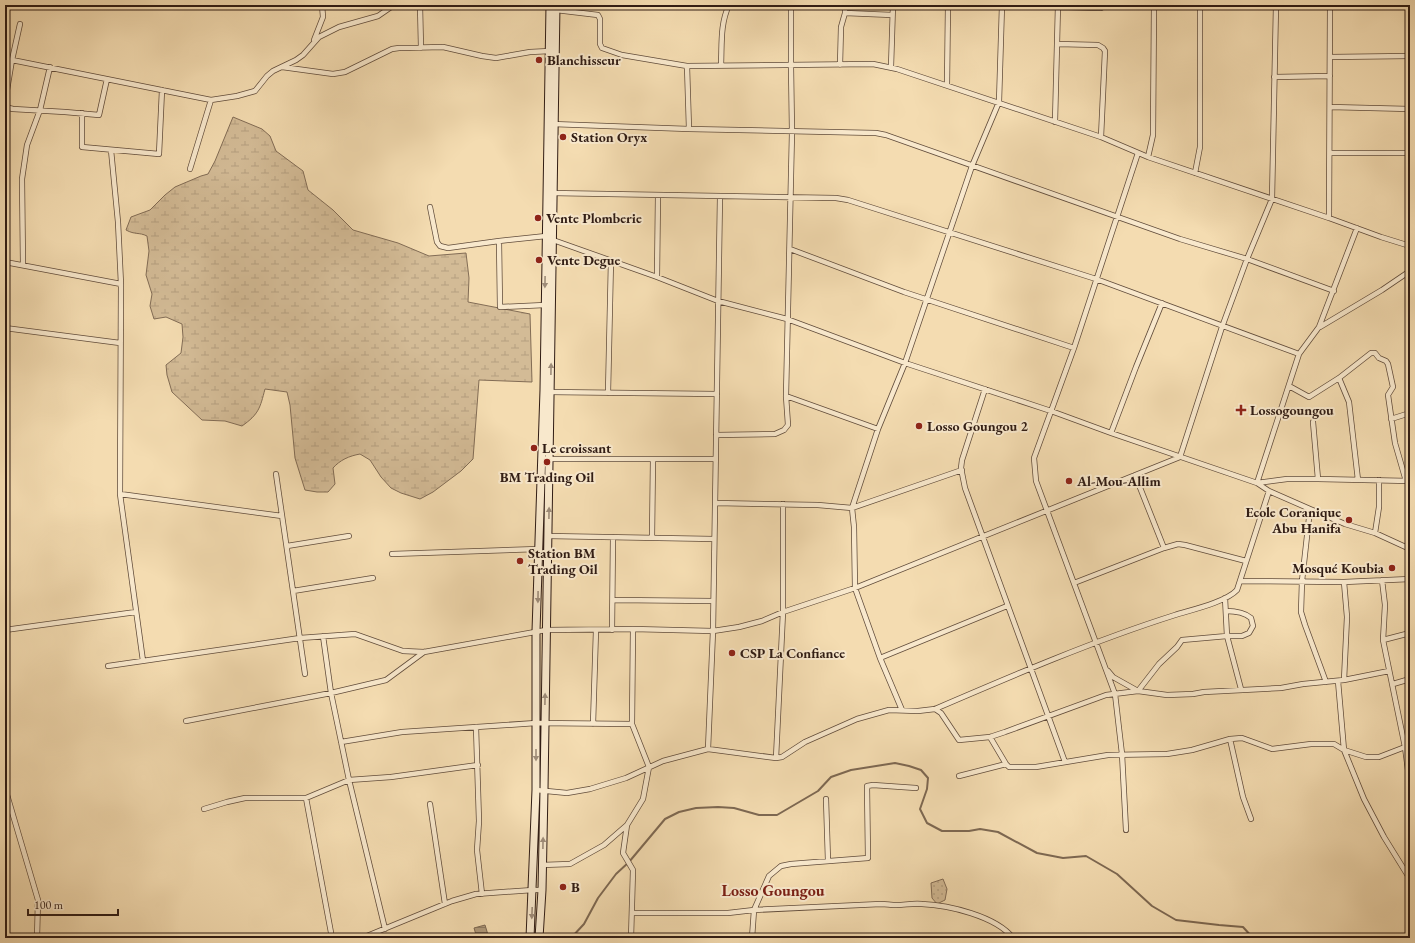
<svg xmlns="http://www.w3.org/2000/svg" width="1415" height="943" font-family="'EB Garamond',serif">
  <style>
    .grass { fill: url(#grass-dots); stroke: #826c55 }
    .wetland { fill: url(#wetland-marsh); stroke: #826c55 }
    .water { fill: url(#water-rules); stroke: #7d6852 }
    .lines { fill: none; stroke-linecap: round; stroke-linejoin: round }
    .stream { stroke: #7d6852; stroke-width: 2 }
    .minor-casing { stroke: #614c3b; stroke-width: 6 }
    .secondary-casing { stroke: #301c14; stroke-width: 9 }
    .minor { stroke: #f8e8cc; stroke-width: 4.5 }
    .secondary { stroke: #f8e8cc; stroke-width: 7 }
    .oneway { fill: #9e8c79 }
    .poi-dot { fill: #8f2418; stroke: #f8e8cc; stroke-width: 1.5 }
    .labels { text-anchor: middle; stroke-width: 4; stroke-linejoin: round; paint-order: stroke }
    .poi-label { font-size: 14px; font-weight: bold; fill: #301c14; stroke: #f8e8cc; text-anchor: start }
    .quarter-label { font-size: 16px; font-weight: bold; fill: #7a1f14; stroke: #f8e8cc }
  </style>
  <defs>
    <pattern id="grass-dots" width="8" height="8" patternUnits="userSpaceOnUse"><rect width="8" height="8" fill="#d3bb96"/><path d="M2 2h.1M6 6h.1" fill="none" stroke="#b5a080" stroke-width="1.8" stroke-linecap="round"/></pattern>
    <pattern id="wetland-marsh" width="20" height="14" patternUnits="userSpaceOnUse"><rect width="20" height="14" fill="#d3bb96"/><path d="M1 5h8M5 5V1M11 12h8M15 12V8" fill="none" stroke="#b5a080"/></pattern>
    <pattern id="water-rules" width="6" height="5" patternUnits="userSpaceOnUse"><rect width="6" height="5" fill="#b19b7c"/><path d="M0 2.5h6" fill="none" stroke="#907e64"/></pattern>
  </defs>
  <rect width="100%" height="100%" fill="#f4dcb1"/>
  <filter id="stains"><feTurbulence type="fractalNoise" baseFrequency=".005" numOctaves="4"/><feColorMatrix values="0 0 0 0 .2 0 0 0 0 .09 0 0 0 0 .02 0 0 0 .5 -.17"/></filter>
  <radialGradient id="worn" r=".72"><stop offset=".6" stop-color="#630" stop-opacity="0"/><stop offset="1" stop-color="#630" stop-opacity=".3"/></radialGradient>
  <path class="grass" d="M943 879 947 889 945 900 937 904 932 898 931 883Z"/>
  <path class="wetland" d="M233 117 262 129 270 136 276 151 303 171 308 190 333 210 353 230 398 243 429 256 466 253 469 278 468 302 530 314 532 382 479 380 473 459 461 471 433 492 420 499 401 493 391 488 381 477 370 460 360 454C349 456 340 460 333 468L335 484 328 492H317L305 490 295 458 290 405 287 392 265 389C260 408 259 414 242 426L225 421 202 420 172 392 167 375 166 365 181 353 183 337 182 324 166 317 154 319 150 306 152 294 146 275 149 251 147 236C139 232 135 235 126 230L131 217 150 210 165 195 175 187 201 176 208 174 215 161Z"/>
  <path class="water" d="M485 925 489 938H477L474 928Z"/>
  <g class="lines">
    <path class="stream" d="M571 938 584 924 598 898 616 874 629 862 665 819 679 812 696 808 718 807 734 808 759 815H777L818 791 831 777 851 770 895 763 909 766 921 770 928 778 927 789 920 809 927 823 942 831H969L980 829 998 832 1037 853 1063 858 1086 856 1117 874 1152 906 1176 920 1219 925 1243 927 1253 938"/>
    <g class="minor-casing">
      <path id="minor" d="M420 5 421 48
        M1058 7 1101 8V5
        M556 10 598 15 600 19V44L602 48 622 55 687 66 873 64 897 69 1101 137 1148 157 1329 218 1381 237 1410 246
        M845 13 892 15
        M314 40 323 17 322 5
        M1058 44 1098 45 1103 48 1105 51 1101 137
        M1330 57 1410 56
        M12 60 211 100 237 96 255 91 267 76 273 71 296 60 303 55 319 37 339 27 378 16 394 5
        M721 65C722 44 720 24 729 5
        M840 65 841 27 845 13V5
        M687 66 689 129
        M282 67 333 74 345 72 392 49 399 48 443 47 482 56 496 58 530 52 550 51
        M891 67 893 5
        M1274 77 1330 76
        M947 85 948 5
        M5 102 12 60 20 24
        M5 107 13 109 65 112 99 115 107 79
        M1330 107 1410 109
        M82 113V147L159 154 162 90
        M1055 122 1058 5
        M552 124 689 129 876 133 886 135 1180 239 1247 259 1334 291
        M111 150 118 222 121 284 120 494 143 661
        M1330 153H1410
        M1148 157 1153 135 1154 5
        M190 169 211 100
        M1195 173 1200 147V5
        M551 193 836 198 848 200 1096 279 1299 354
        M430 207 437 242 440 246 448 248 499 241 546 236 553 240 657 277 718 301 787 319 905 363 1051 411 1111 433 1257 483 1269 491 1310 509 1345 524 1375 533 1410 549
        M1329 218 1330 5
        M1357 228 1319 327 1299 354 1257 483 1287 479H1318L1410 481
        M499 241 500 307 545 305
        M790 249 904 292 1074 348
        M5 262 121 284
        M23 265 22 179 27 145 40 110 50 67
        M657 277 658 195
        M1320 327 1382 290 1410 271
        M5 328 120 343
        M1339 378 1349 402 1358 480
        M1289 386 1309 397 1339 378 1371 353H1375L1379 358 1386 361 1388 364 1393 387 1388 395 1395 443 1406 481
        M985 389 962 460 961 468 965 488 1065 762
        M548 392 717 394
        M608 393 611 260
        M786 396 878 429
        M1391 419 1410 413
        M1313 422 1318 479
        M1111 433 1136 367 1162 303
        M716 435 775 434 784 430 788 425 786 396 792 132 791 66V5
        M1180 457 1222 327 1247 259 1272 199 1276 5
        M541 459H715
        M276 474 305 674
        M1135 475 1164 548
        M120 494 282 516
        M715 503 818 505 852 508 962 470
        M1310 509 1302 581 1301 612 1305 625 1326 682
        M1375 533 1379 507V480
        M548 536 714 539
        M652 538 653 459
        M287 546 349 536
        M392 554 539 549
        M1382 580 1385 605 1383 640 1405 747 1410 786
        M1240 581 1344 582 1410 579
        M1344 582 1347 617 1344 680
        M1074 583 1164 548 1178 544 1185 545 1246 561
        M293 591 373 578
        M1225 598 1227 636 1241 689
        M613 600 713 601
        M5 630 136 612
        M612 630 613 537
        M323 636 331 693 349 780 385 929
        M1383 640 1410 633
        M880 658 1007 606
        M108 666 300 638 355 634 403 651 424 652 546 630 633 629 713 631 739 627 762 621 783 612 855 588 1180 457
        M1108 671 1113 677 1138 691 1159 664 1177 647 1182 640 1227 636H1242L1249 633 1253 626 1251 618C1244 612 1235 611 1226 611
        M1338 681 1344 750 1364 799 1384 837 1410 879
        M1393 684 1410 679
        M935 709 941 713 959 740 990 737 1005 732 1106 695 1138 691 1167 695 1193 694 1204 692 1281 688 1303 684 1344 680 1389 671
        M902 710 880 658 855 588 854 527 852 508 878 429 905 363 972 166 999 102 1002 5
        M186 721 331 693 386 680 424 652
        M593 724 596 630
        M476 727 479 821 477 850 482 894
        M990 737 1006 764 1009 767H1036L1108 755 1167 754 1192 750 1230 739 1242 738 1272 749 1311 744H1334L1344 750 1366 757H1379L1405 747
        M1230 739 1243 797 1251 819
        M341 742 402 732 536 723 632 724
        M708 749 776 758 782 757 805 742 857 719 889 710 918 711 935 709C1014 675 1093 641 1175 615 1191 610 1226 602 1237 590L1269 491
        M776 758 783 612V504
        M959 776 1006 764
        M5 788 38 900 37 938
        M536 790 567 793 590 789 626 778 663 761 708 749 713 631 720 196
        M306 798 332 938
        M826 799 828 861
        M430 804 445 904
        M204 809 227 802 245 798H306L349 780 391 777 478 765
        M627 825 623 853 633 870 631 938
        M1126 830 1122 754 1115 694 1036 481 1034 458 1074 348 1138 153
        M542 865 570 864 604 845 627 825 643 799 649 767 632 724 633 629
        M632 913H728L754 910 881 904C886 904 891 905 897 905 905 905 913 903 922 904 948 905 996 916 1013 938
        M362 938 452 901 476 894 533 890H542
        M752 938 754 910 769 876 781 866 791 864 868 858 867 786 873 785 916 788"/>
    </g>
    <g class="secondary-casing">
      <path id="secondary" d="M530 938 536 790V631L544 390 550 5
        M539 938 542 890 544 790 556 5"/>
    </g>
    <use href="#minor" class="minor"/>
    <use href="#secondary" class="secondary"/>
  </g>
  <defs><path id="oneway-solid" d="M-6-.8H1V-3.2L6.5 0L1 3.2V.8H-6Z"/></defs>
  <g class="oneway">
    <use href="#oneway-solid" transform="translate(545 282) rotate(91)"/>
    <use href="#oneway-solid" transform="translate(551 369) rotate(-89)"/>
    <use href="#oneway-solid" transform="translate(549 513) rotate(-89)"/>
    <use href="#oneway-solid" transform="translate(538 597) rotate(91)"/>
    <use href="#oneway-solid" transform="translate(545 699) rotate(-89)"/>
    <use href="#oneway-solid" transform="translate(536 755) rotate(90)"/>
    <use href="#oneway-solid" transform="translate(543 843) rotate(-89)"/>
    <use href="#oneway-solid" transform="translate(532 913) rotate(92)"/>
  </g>
  <g class="poi-dot">
    <circle cx="539" cy="60" r="4"/>
    <circle cx="563" cy="137" r="4"/>
    <circle cx="538" cy="218" r="4"/>
    <circle cx="539" cy="260" r="4"/>
    <path d="M1239 404h4v4h4v4h-4v4h-4v-4h-4v-4h4z"/>
    <circle cx="919" cy="426" r="4"/>
    <circle cx="534" cy="448" r="4"/>
    <circle cx="547" cy="462" r="4"/>
    <circle cx="1069" cy="481" r="4"/>
    <circle cx="1349" cy="520" r="4"/>
    <circle cx="520" cy="561" r="4"/>
    <circle cx="1392" cy="568" r="4"/>
    <circle cx="732" cy="653" r="4"/>
    <circle cx="563" cy="887" r="4"/>
  </g>
  <g class="labels">
    <g class="poi-label">
      <text x="547" y="65">Blanchisseur</text>
      <text x="571" y="142">Station Oryx</text>
      <text x="546" y="223">Vente Plomberie</text>
      <text x="547" y="265">Vente Degue</text>
      <text x="1250" y="415">Lossogoungou</text>
      <text x="927" y="431">Losso Goungou 2</text>
      <text x="542" y="453">Le croissant</text>
      <text x="547" y="482" text-anchor="middle">BM Trading Oil</text>
      <text x="1077" y="486">Al-Mou-Allim</text>
      <text x="1341" y="517" text-anchor="end">Ecole Coranique<tspan x="1341" dy="16">Abu Hanifa</tspan></text>
      <text x="528" y="558">Station BM<tspan x="528" dy="16">Trading Oil</tspan></text>
      <text x="1384" y="573" text-anchor="end">Mosqué Koubia</text>
      <text x="740" y="658">CSP La Confiance</text>
      <text x="571" y="892">B</text>
    </g>
    <g class="quarter-label">
      <text x="773" y="896">Losso Goungou</text>
    </g>
  </g>
  <rect width="1415" height="943" fill="none" stroke="#f4dcb1" stroke-width="20"/>
  <rect x="6" y="6" width="1403" height="931" fill="none" stroke="#301c14" stroke-width="2"/>
  <rect x="10" y="10" width="1395" height="923" fill="none" stroke="#301c14"/>
  <path d="M28 909v6h90v-6" fill="none" stroke="#301c14" stroke-width="2"/>
  <text x="34" y="909" font-size="12" fill="#301c14" stroke="#f8e8cc" stroke-width="3" paint-order="stroke">100 m</text>
  <rect width="100%" height="100%" filter="url(#stains)"/>
  <rect width="100%" height="100%" fill="url(#worn)"/>
</svg>
